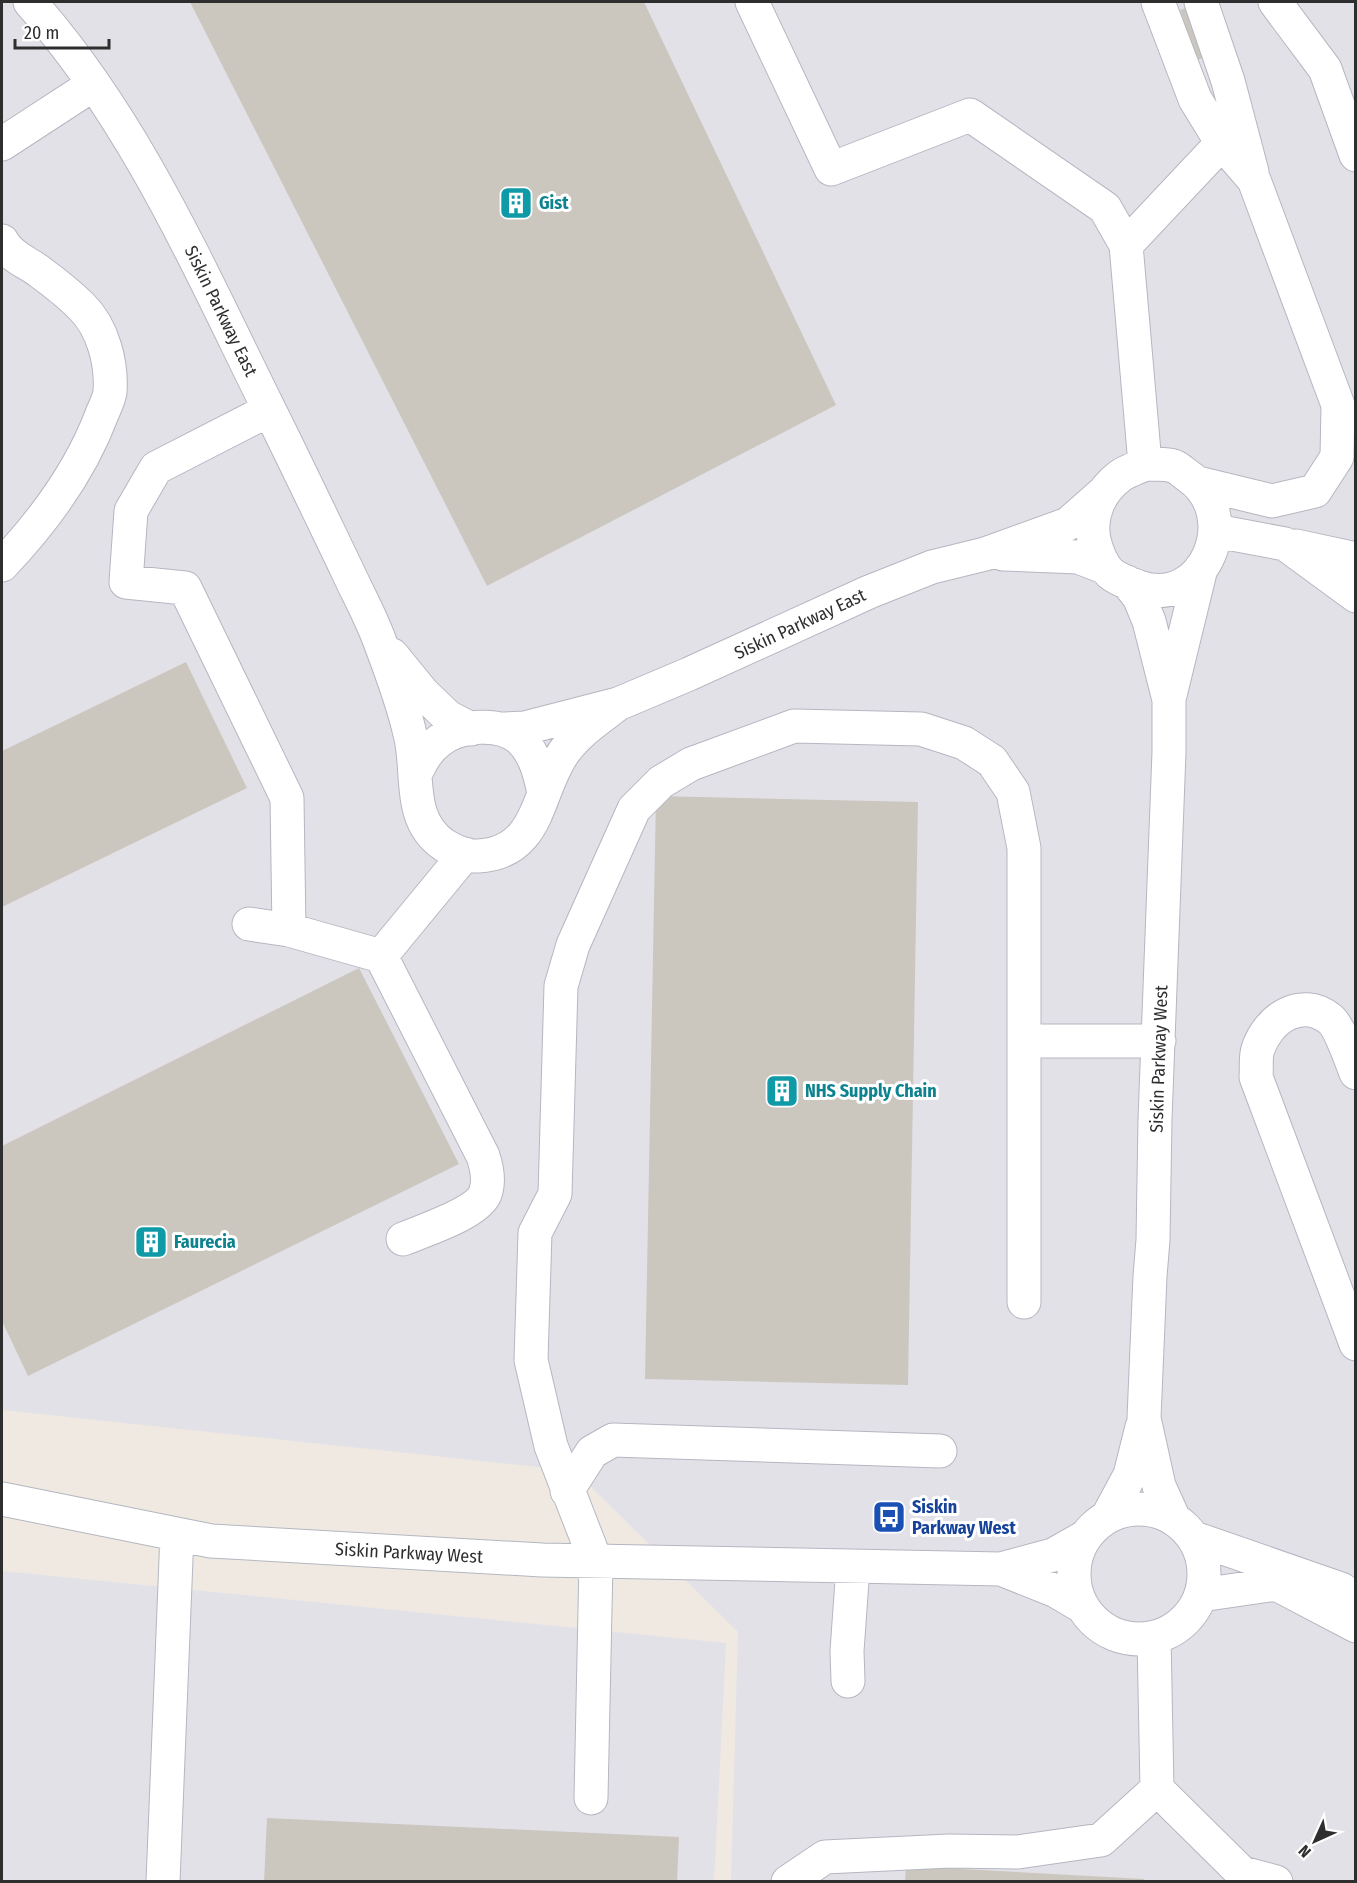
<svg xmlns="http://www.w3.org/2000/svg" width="1357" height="1883" font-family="'Fira Sans Condensed',sans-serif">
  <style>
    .industrial { fill: #e3e1e8 }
    .building { fill: #cbc7bf }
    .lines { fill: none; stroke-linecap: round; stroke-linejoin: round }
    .minor-casing { stroke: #b4b7c1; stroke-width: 35 }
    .minor { stroke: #fff; stroke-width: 33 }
    .labels { text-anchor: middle; stroke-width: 6; stroke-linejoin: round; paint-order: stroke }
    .culture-label { font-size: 18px; font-weight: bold; fill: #0d838f; stroke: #fff; text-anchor: start }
    .street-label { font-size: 18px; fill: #2e2e2e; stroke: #fff }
    .transit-label { font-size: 18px; font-weight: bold; fill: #164399; stroke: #fff; text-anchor: start }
  </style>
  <rect width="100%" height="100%" fill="#efe9e1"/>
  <path class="industrial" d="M2 2H1355V1881H731L738 1632 575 1471 2 1410Z
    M2 1571 726 1643 714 1881H2Z"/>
  <path class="building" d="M190 2H644L836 405 487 586Z
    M1192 6 1209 56 1197 60 1180 10Z
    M186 662 247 788 2 907V751Z
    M656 796 918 802 908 1385 645 1379Z
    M359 968 459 1164 28 1376 2 1321V1146Z
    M267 1818 679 1837 677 1882H264Z
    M906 1866 1144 1879V1882H905Z"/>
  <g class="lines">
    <g class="minor-casing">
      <path id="minor" d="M30 2C135 120 198 266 268 407 295 461 321 516 347 570 358 594 371 617 380 642 391 671 403 703 410 734 420 772 406 819 444 845 454 851 466 857 478 856 541 853 536 791 564 752 578 732 600 718 618 704
        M752 2 831 169 970 115 1105 208 1126 245 1145 464
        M1158 2 1195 99 1222 143 1254 180 1338 405 1337 457 1315 491 1272 501 1198 483
        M1201 2 1228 81 1252 172
        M1275 2 1325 69 1356 155
        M2 144 94 84
        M2 241C9 256 27 262 40 272 55 283 69 294 82 307 103 328 112 363 110 392 109 399 105 407 102 414 81 470 43 522 2 565
        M1126 245 1222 143
        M269 410 156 468 131 511 126 582 185 588 287 798 289 930
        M1145 464C1153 465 1165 463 1173 466 1178 467 1183 473 1188 476 1244 514 1205 610 1139 587 1129 583 1118 580 1110 573 1101 564 1097 552 1094 540 1089 515 1100 491 1120 476 1127 471 1137 468 1145 464Z
        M1216 531 1285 544 1356 596
        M1296 546 1356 559
        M1003 554 1078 557 1104 567
        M1127 582 1139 597 1149 621 1169 700V752L1155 1119 1153 1240 1150 1276 1144 1418 1159 1486 1173 1517
        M392 655 423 693 448 717 471 729
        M1170 695 1201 568
        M504 729 525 728 618 704 689 674 869 592 932 567 985 554 1068 524 1103 493
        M415 775C421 762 427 750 439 741 459 725 500 721 520 739 535 753 540 774 544 793
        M249 924 289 930 381 956 483 1156C487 1168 490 1181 485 1194 476 1214 424 1230 403 1239
        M381 956 465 854
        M1356 1073C1351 1060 1339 1026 1330 1019 1301 996 1268 1019 1258 1049 1255 1057 1257 1068 1256 1077L1356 1344
        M1024 1302V1041H1159
        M567 1491 592 1452 613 1440 940 1451
        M2 1499 211 1541 542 1560 1001 1569 1053 1555 1083 1538
        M1074 1574a65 65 0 1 1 130 0a65 65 0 1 1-130 0Z
        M1109 1514 1130 1475 1142 1427
        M1194 1538 1341 1589 1356 1599
        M1001 1569 1056 1591 1083 1607
        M1201 1595 1276 1584 1356 1626
        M1154 1637 1157 1789 1242 1873 1276 1882
        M848 1681 847 1651 853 1567
        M591 1798 596 1562 551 1446 531 1360 535 1233 555 1194 561 986 573 945 634 809 661 782 691 764 794 726 921 729 964 743 992 761 1013 792 1024 848V1041
        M163 1882 177 1534
        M788 1882 825 1857 949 1851 1018 1852 1101 1840 1157 1789"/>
    </g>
    <use href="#minor" class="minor"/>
  </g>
  <defs>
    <g id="building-square" transform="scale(1.725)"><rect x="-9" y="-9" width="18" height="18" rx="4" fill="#0f9aa8" stroke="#fff"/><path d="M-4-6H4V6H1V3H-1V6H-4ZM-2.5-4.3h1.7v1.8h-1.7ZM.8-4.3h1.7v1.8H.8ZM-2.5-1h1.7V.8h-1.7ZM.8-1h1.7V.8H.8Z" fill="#fff"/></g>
    <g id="bus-square" transform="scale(1.725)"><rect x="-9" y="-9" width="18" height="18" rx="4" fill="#1a4fb4" stroke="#fff"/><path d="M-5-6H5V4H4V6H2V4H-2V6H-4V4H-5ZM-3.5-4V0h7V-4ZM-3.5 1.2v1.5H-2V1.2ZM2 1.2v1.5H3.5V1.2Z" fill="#fff"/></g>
  </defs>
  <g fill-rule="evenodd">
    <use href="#building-square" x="516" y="203"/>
    <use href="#building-square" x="782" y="1091"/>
    <use href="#building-square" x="151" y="1242"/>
    <use href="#bus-square" x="889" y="1517"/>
  </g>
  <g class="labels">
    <g class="culture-label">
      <text x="539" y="209">Gist</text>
      <text x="805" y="1097">NHS Supply Chain</text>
      <text x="174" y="1248">Faurecia</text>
    </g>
    <g class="street-label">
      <text transform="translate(221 311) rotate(64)" y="6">Siskin Parkway East</text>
      <text transform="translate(800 624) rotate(-25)" y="6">Siskin Parkway East</text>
      <text transform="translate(1159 1059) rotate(-88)" y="6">Siskin Parkway West</text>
      <text transform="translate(409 1553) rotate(3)" y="6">Siskin Parkway West</text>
    </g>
    <g class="transit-label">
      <text x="912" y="1513">Siskin<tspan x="912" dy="21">Parkway West</tspan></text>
    </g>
  </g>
  <rect width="1357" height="1883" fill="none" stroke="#2e2e2e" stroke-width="6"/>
  <g transform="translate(1315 1841) rotate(225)" stroke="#ffffff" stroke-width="4.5" paint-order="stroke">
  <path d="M0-4.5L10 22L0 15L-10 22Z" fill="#2e2e2e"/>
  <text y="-9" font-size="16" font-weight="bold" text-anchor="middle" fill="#2e2e2e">N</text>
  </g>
  <path d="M15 39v9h94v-9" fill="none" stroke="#2e2e2e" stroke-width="3"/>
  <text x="24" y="39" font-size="18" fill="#2e2e2e" stroke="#ffffff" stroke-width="4.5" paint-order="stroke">20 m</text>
</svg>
